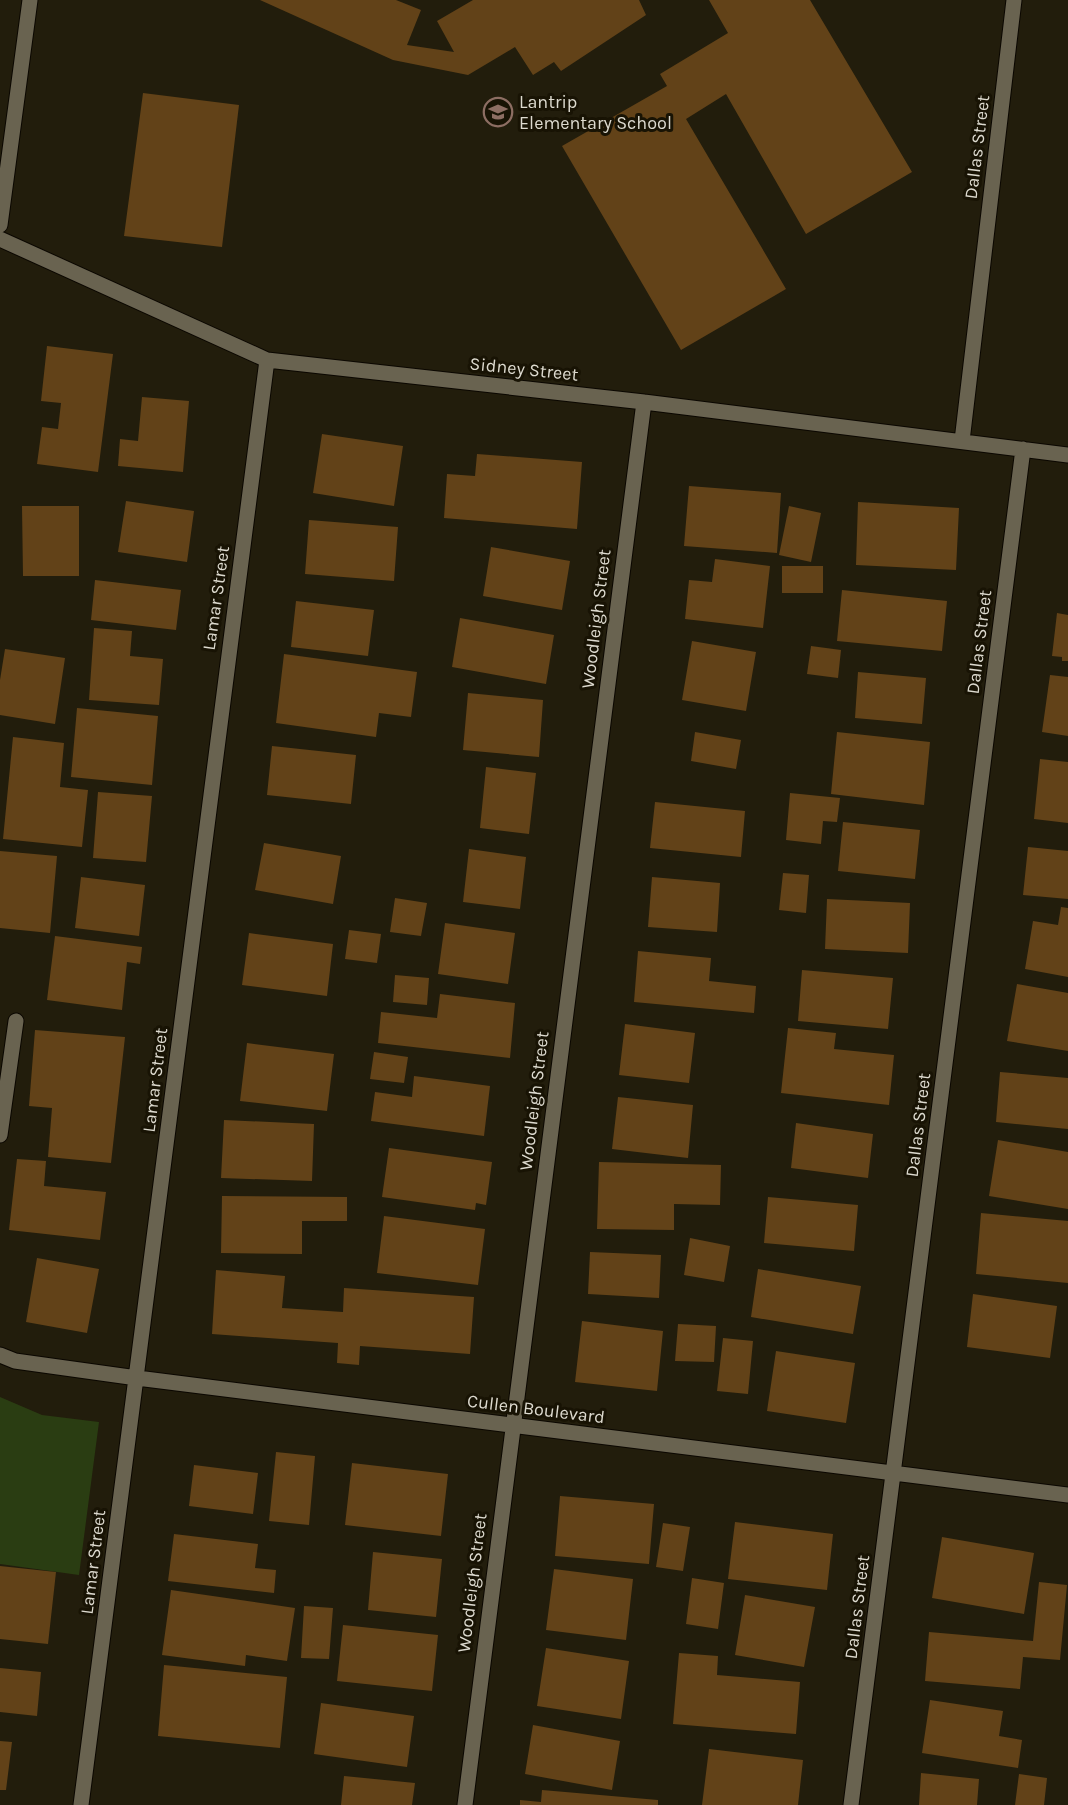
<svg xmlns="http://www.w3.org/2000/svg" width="1068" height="1805" font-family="Karla,sans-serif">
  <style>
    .green { fill: #2a3d12 }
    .building { fill: #624218 }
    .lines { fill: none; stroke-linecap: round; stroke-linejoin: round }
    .minor-casing { stroke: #0b0700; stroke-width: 17 }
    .minor { stroke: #696350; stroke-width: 15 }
    .labels { text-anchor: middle; stroke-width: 6; stroke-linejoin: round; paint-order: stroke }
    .poi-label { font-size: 18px; fill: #dddacf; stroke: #181304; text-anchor: start }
    .street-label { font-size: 18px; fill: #dddacf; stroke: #181304 }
  </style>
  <rect width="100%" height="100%" fill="#221d0c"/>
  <path class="green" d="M0 1397 42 1415 99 1422 79 1575 0 1564Z"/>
  <path class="building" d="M260 0H396L421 10 407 45 454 52 437 21 473 0H639L646 15 561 71 554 62 533 75 515 47 468 75 393 60Z
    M709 0H810L912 172 806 234 726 94 686 119 786 289 681 350 562 146 667 86 660 74 728 33Z
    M143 93 239 105 222 247 124 236Z
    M47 346 113 354 98 472 37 464 42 427 58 429 61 403 41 401Z
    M142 397 189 401 183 472 118 466 120 439 138 441Z
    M322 434 403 446 394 506 313 493Z
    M477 454 582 462 577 529 444 518 447 474 475 476Z
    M689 486 781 493 777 553 684 546Z
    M126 501 194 511 187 562 118 552Z
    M858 502 959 508 956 570 856 565Z
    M22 506H79V576H23Z
    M789 506 821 513 811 562 779 555Z
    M309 520 398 527 394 581 305 574Z
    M491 547 570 561 562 610 483 596Z
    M715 559 770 566 763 628 685 619 689 580 712 582Z
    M782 566H823V593H782Z
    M95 580 181 590 176 630 91 620Z
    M842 590 947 601 942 651 837 641Z
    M296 601 374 610 368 656 291 647Z
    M1057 613 1068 615V661H1062V657L1052 656Z
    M460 618 554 635 546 684 452 667Z
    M94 628 132 631 130 656 163 659 159 705 89 700Z
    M692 641 756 652 746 711 682 700Z
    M811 646 841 650 838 678 807 674Z
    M5 649 65 658 55 724 0 715V680Z
    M284 654 417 672 411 717 379 713 376 737 276 723Z
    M858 672 926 678 922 724 855 718Z
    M1050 675 1068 677V736L1042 732Z
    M468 693 543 700 539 757 463 750Z
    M77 708 158 716 152 785 71 777Z
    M695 732 741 740 736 769 691 761Z
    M837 732 930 742 924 805 831 794Z
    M13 737 64 743 60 787 88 790 82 847 3 839Z
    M272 746 356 755 351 804 267 795Z
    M1040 759 1068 762V823L1034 819Z
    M486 767 536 773 529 834 480 828Z
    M98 792 152 796 146 862 93 858Z
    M790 793 840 798 837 822 823 821 821 844 786 840Z
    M655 802 745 811 741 857 650 848Z
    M843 822 920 830 915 879 838 871Z
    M264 843 341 856 333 904 255 890Z
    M1028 847 1068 851V899L1023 895Z
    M469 849 526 857 520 909 463 902Z
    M0 851 57 856 50 933 0 928Z
    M783 873 809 875 806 913 779 910Z
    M81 877 145 885 139 936 75 928Z
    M652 877 720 883 717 932 648 927Z
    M395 898 427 903 421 936 390 932Z
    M827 899 910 903 908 953 825 949Z
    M1061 907 1068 908V977L1025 969 1033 921 1058 925Z
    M445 923 515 933 508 984 438 974Z
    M349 930 381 934 377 963 345 959Z
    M249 933 333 944 327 996 242 985Z
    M55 936 142 947 140 964 127 962 122 1010 47 1000Z
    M638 951 711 958 709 981 756 986 754 1013 634 1002Z
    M802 970 893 978 888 1029 798 1021Z
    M395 975 429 978 427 1005 393 1002Z
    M1017 984 1068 993V1051L1007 1041Z
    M440 994 515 1003 510 1058 378 1043 381 1012 437 1018Z
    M625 1024 695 1033 689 1083 619 1075Z
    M788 1028 836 1033 834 1049 894 1055 889 1105 781 1093Z
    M35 1030 125 1037 111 1163 48 1157 52 1108 29 1106Z
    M247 1043 334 1054 327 1111 240 1101Z
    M374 1052 408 1057 404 1083 370 1079Z
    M1000 1072 1068 1078V1129L996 1122Z
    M414 1076 490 1086 484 1136 371 1121 375 1092 412 1097Z
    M618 1097 693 1105 688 1158 612 1149Z
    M224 1120 314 1124 312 1181 221 1178Z
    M796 1123 873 1134 868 1178 791 1168Z
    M998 1140 1068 1152V1209L989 1196Z
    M389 1148 492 1162 486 1205 476 1203 475 1210 382 1197Z
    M17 1159 46 1161 44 1186 106 1192 100 1240 9 1230Z
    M599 1162 721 1165 720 1205 674 1204V1230L597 1229Z
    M222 1196 347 1197V1221H302V1254L221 1253Z
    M768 1197 858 1205 854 1251 764 1243Z
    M981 1213 1068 1221V1283L976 1274Z
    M384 1216 485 1229 478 1285 377 1273Z
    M690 1238 730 1246 724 1282 684 1275Z
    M590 1252 661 1255 659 1298 588 1294Z
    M37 1258 99 1269 87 1333 26 1322Z
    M758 1269 861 1286 853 1334 751 1317Z
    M216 1270 285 1276 282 1308 343 1312 344 1288 474 1297 470 1354 360 1346 359 1365 337 1363 338 1343 212 1334Z
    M973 1294 1057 1306 1050 1358 967 1347Z
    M582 1321 663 1331 657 1391 575 1382Z
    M678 1324 716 1326 714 1362 675 1361Z
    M723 1338 753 1341 748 1394 717 1391Z
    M776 1351 855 1363 846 1423 767 1411Z
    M276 1452 315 1456 309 1525 269 1521Z
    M352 1463 448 1474 441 1536 345 1525Z
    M194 1465 258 1473 253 1514 189 1506Z
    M560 1496 654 1504 649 1564 555 1556Z
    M735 1522 833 1534 827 1590 728 1579Z
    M663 1523 690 1527 683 1571 656 1567Z
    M174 1534 258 1544 255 1568 276 1570 274 1593 168 1581Z
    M942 1537 1034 1553 1024 1614 932 1598Z
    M373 1552 442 1559 436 1617 368 1610Z
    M0 1566 56 1572 48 1644 0 1639Z
    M554 1569 633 1579 626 1640 546 1630Z
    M692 1578 724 1583 718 1629 686 1624Z
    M1039 1582 1067 1585 1060 1660 1023 1657 1020 1689 925 1681 929 1632 1033 1641Z
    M171 1590 295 1608 287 1661 246 1655 245 1666 162 1655Z
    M745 1595 815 1607 804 1667 735 1655Z
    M304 1606 333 1608 329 1659 301 1658Z
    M343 1625 438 1635 432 1691 337 1681Z
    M546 1648 629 1661 621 1719 537 1706Z
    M679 1653 718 1656 717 1675 800 1682 796 1734 673 1724Z
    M164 1665 287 1677 280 1748 158 1736Z
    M0 1668 41 1672 37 1716 0 1712Z
    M930 1700 1003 1711 999 1736 1022 1740 1018 1768 922 1753Z
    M321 1703 414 1716 407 1767 314 1754Z
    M533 1725 620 1741 612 1790 525 1774Z
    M0 1741 12 1742 6 1790H0Z
    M709 1749 803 1760 798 1805H702Z
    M921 1773 979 1779 977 1805H919Z
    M1019 1774 1047 1778 1044 1805H1015Z
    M344 1776 415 1783 412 1805H341Z
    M542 1790 658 1800V1805H520V1800L541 1802Z"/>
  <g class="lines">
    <g class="minor-casing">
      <path id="minor" d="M0 225 30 0
        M0 239 267 360 644 402 1068 455
        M962 441 1014 0
        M0 1135 16 1021
        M0 1355 15 1361 137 1378 1068 1495
        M81 1805 267 360
        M465 1805 644 402
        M851 1805 1023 449"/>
    </g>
    <use href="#minor" class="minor"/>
  </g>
  <defs>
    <g id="school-ring" transform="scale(1.5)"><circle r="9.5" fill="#181304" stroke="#8d6e63" stroke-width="1.5"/><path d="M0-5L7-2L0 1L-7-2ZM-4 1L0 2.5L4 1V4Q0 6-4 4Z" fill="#8d6e63"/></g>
  </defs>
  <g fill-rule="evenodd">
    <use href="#school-ring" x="498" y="112"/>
  </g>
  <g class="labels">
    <g class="poi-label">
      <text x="519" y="108">Lantrip<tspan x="519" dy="21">Elementary School</tspan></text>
    </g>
    <g class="street-label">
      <text transform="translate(977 147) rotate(-83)" y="6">Dallas Street</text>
      <text transform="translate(524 369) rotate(6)" y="6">Sidney Street</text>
      <text transform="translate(216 598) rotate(-82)" y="6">Lamar Street</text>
      <text transform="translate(596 619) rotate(-83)" y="6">Woodleigh Street</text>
      <text transform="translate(979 642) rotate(-83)" y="6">Dallas Street</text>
      <text transform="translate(155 1080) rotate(-83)" y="6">Lamar Street</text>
      <text transform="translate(534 1101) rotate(-83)" y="6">Woodleigh Street</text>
      <text transform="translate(918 1125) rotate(-83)" y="6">Dallas Street</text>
      <text transform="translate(536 1409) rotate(7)" y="6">Cullen Boulevard</text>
      <text transform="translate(93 1562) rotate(-83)" y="6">Lamar Street</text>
      <text transform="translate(472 1583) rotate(-83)" y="6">Woodleigh Street</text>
      <text transform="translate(857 1607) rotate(-83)" y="6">Dallas Street</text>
    </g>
  </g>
</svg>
